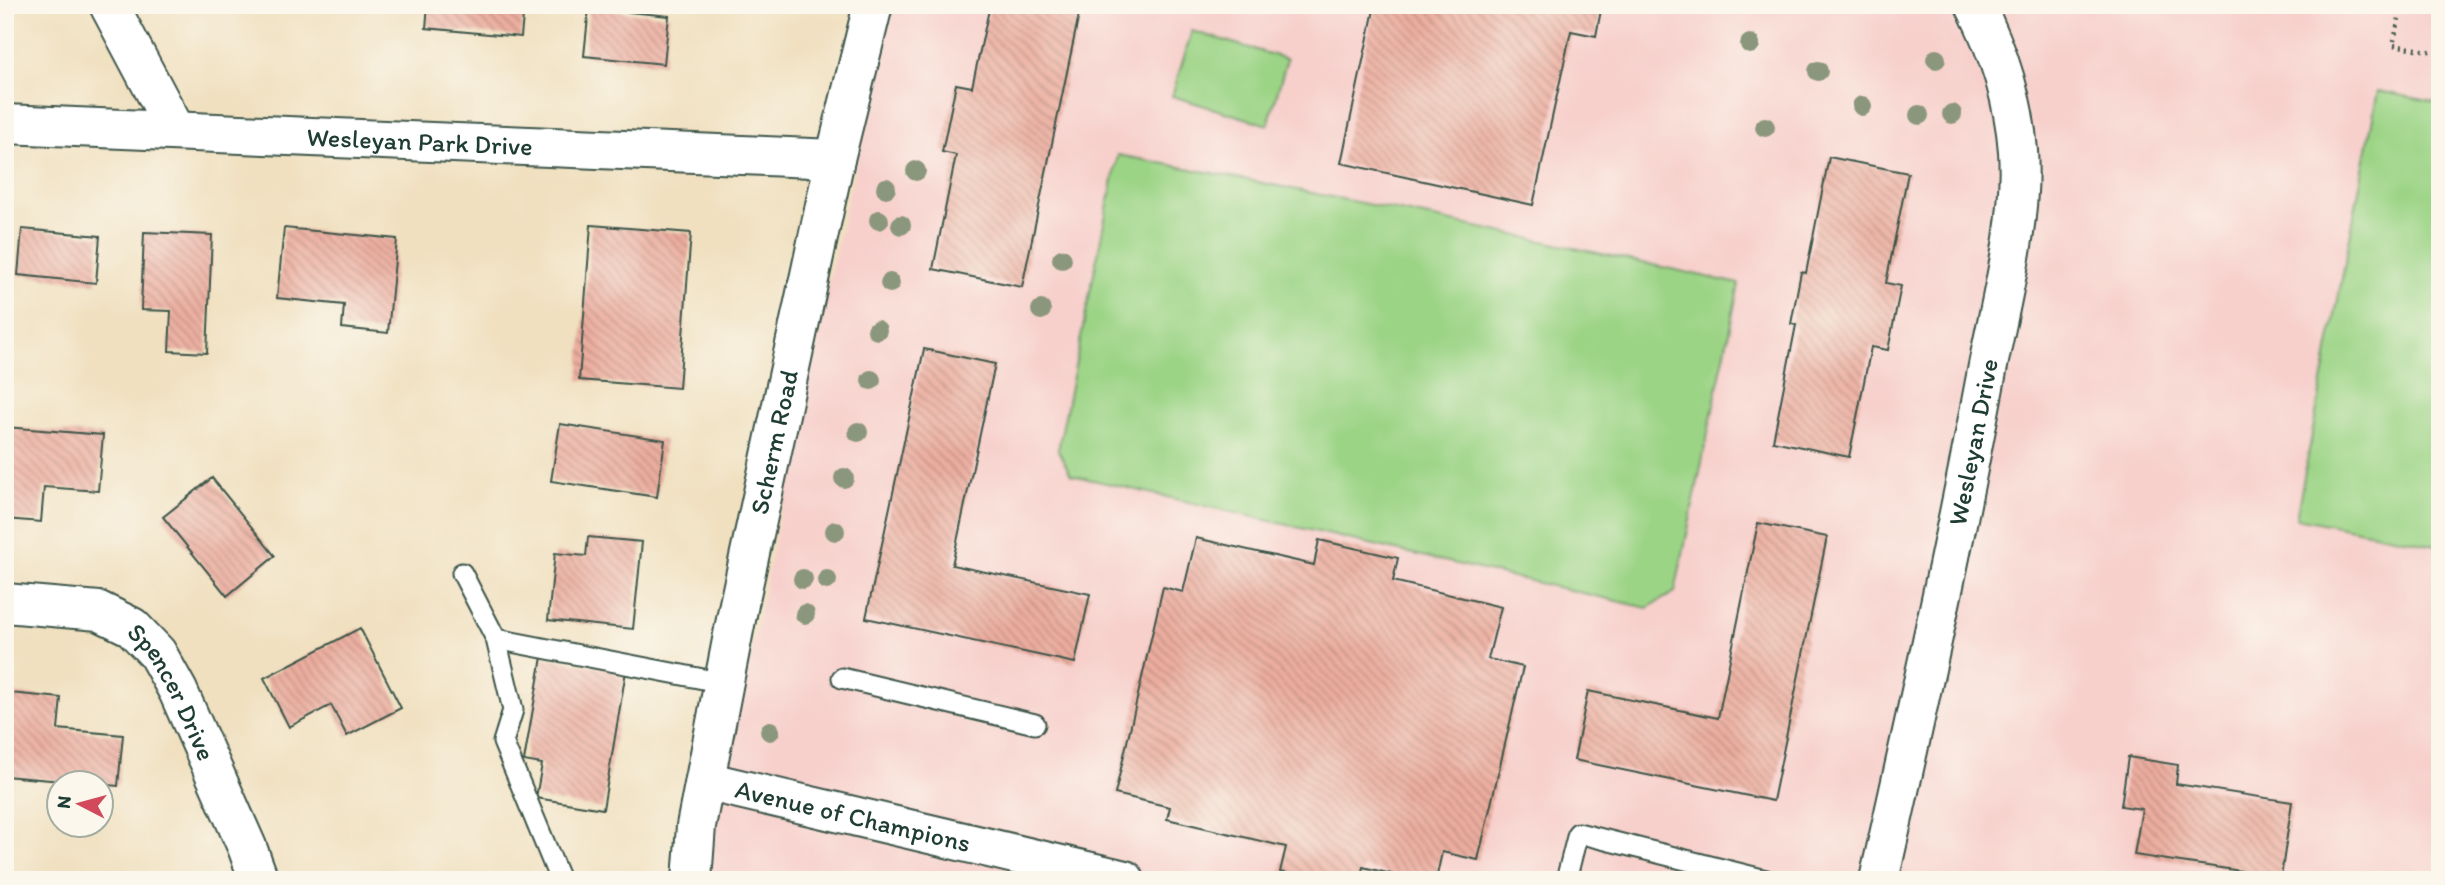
<svg xmlns="http://www.w3.org/2000/svg" width="2445" height="885" font-family="Itim,sans-serif">
  <style>
    .built { fill: #f7d0cc }
    .grass { fill: #9cd486; stroke: #5e885d; stroke-width: 2 }
    .building { fill: url(#building-back-hatch) }
    .lines { fill: none; stroke-linecap: round; stroke-linejoin: round }
    .lane-casing { stroke: #3e5549; stroke-width: 23 }
    .street-casing { stroke: #3e5549; stroke-width: 42 }
    .secondary-casing { stroke: #3e5549; stroke-width: 42 }
    .path { stroke: #3e5549; stroke-width: 4.5; stroke-dasharray: 2 5; stroke-linecap: butt }
    .lane { stroke: #fff; stroke-width: 19 }
    .street { stroke: #fff; stroke-width: 38 }
    .secondary { stroke: #fff; stroke-width: 38 }
    .tree { fill: #8b977c }
    .labels { text-anchor: middle; stroke-width: 5; stroke-linejoin: round; paint-order: stroke }
    .street-label { font-size: 26px; fill: #1f3d34; stroke: #fbf7ec }
  </style>
  <defs>
    <pattern id="building-back-hatch" width="6" height="6" patternUnits="userSpaceOnUse" patternTransform="scale(1.75)"><rect width="6" height="6" fill="#ecad9f"/><path d="M-1 5l2 2M0 0l6 6M5-1l2 2" fill="none" stroke="#bf8e82"/></pattern>
  </defs>
  <rect width="100%" height="100%" fill="#fbf7ec"/>
  <filter id="ink" filterUnits="userSpaceOnUse"><feTurbulence type="fractalNoise" baseFrequency=".0143" numOctaves="2"/><feDisplacementMap in="SourceGraphic" scale="14" xChannelSelector="R" yChannelSelector="G"/><feConvolveMatrix kernelMatrix="1 2 1 2 8 2 1 2 1" color-interpolation-filters="sRGB"/></filter>
  <filter id="wash" filterUnits="userSpaceOnUse"><feTurbulence type="fractalNoise" baseFrequency=".00686" numOctaves="4" result="noise"/><feDisplacementMap in="SourceGraphic" scale="28" xChannelSelector="R" yChannelSelector="G"/><feGaussianBlur stdDeviation="1.57" result="paint"/><feColorMatrix in="noise" values="0 0 0 0 0 0 0 0 0 0 0 0 0 0 0 0 0 1.4 0 .05"/><feComposite in="paint" operator="in"/></filter>
  <g filter="url(#wash)">
    <rect width="100%" height="100%" fill="#f0e0c0"/>
    <path class="built" d="M893 5H2440V880H710L711 848 767 575 832 266Z"/>
    <path class="grass" d="M1192 31 1287 59 1268 125 1172 96Z
      M2378 91 2440 103V546L2296 518Z
      M1118 155C1326 194 1532 238 1739 284L1675 592 1647 608 1071 475 1058 450Z"/>
    <g id="blocks">
      <path class="building" d="M428 5H524L521 37 426 28Z
        M990 5H1081L1022 287 933 269 956 155 942 152 956 84 972 87Z
        M1375 5H1602L1596 36 1571 31 1533 205 1341 163Z
        M589 8 669 16 664 64 584 56Z
        M1829 157 1908 173 1886 283 1901 286 1888 350 1871 347 1849 457 1773 441 1796 325 1791 324 1801 272 1806 273Z
        M591 225 691 233 679 388 579 380Z
        M284 228 397 239 388 333 342 328 344 305 277 298Z
        M22 229 100 236 96 283 18 275Z
        M144 232 212 235 207 353 169 351 171 311 141 310Z
        M924 349 995 364 952 565 1090 594 1075 663 866 618Z
        M560 424 665 440 657 497 551 481Z
        M5 427 103 435 98 491 44 487 41 522 5 519Z
        M212 478 275 556 227 596 163 517Z
        M1758 523 1827 537 1773 801 1574 760 1588 691 1718 718Z
        M588 537 642 542 633 629 548 620 555 553 586 556Z
        M1196 538 1314 565 1319 540 1398 558 1393 581 1501 607 1488 659 1523 667 1478 860 1442 852 1436 880H1416L1363 867 1360 880H1313L1280 872 1286 847 1167 819 1170 807 1115 794 1163 587 1183 592Z
        M360 628 401 708 347 736 331 705 289 727 264 678Z
        M542 657 626 671 603 809 536 798 542 764 524 761Z
        M10 693 61 698 58 729 123 735 118 786 5 776V743Z
        M2128 757 2178 765 2176 784 2292 802 2281 877 2134 855 2142 809 2121 806Z"/>
    </g>
  </g>
  <g filter="url(#ink)">
    <use href="#blocks" fill-opacity="0" stroke="#3e5549" stroke-width="2"/>
    <g class="lines">
      <g class="lane-casing">
        <path id="lane" d="M462 573 496 639 513 710 503 742 560 880
          M496 639 724 683
          M842 678 1035 724
          M1566 880 1578 833 1766 880"/>
      </g>
      <g class="street-casing">
        <g id="street">
          <path d="M109 5 176 131"/>
          <path id="s1" d="M5 124 835 159"/>
          <path id="s2" d="M5 603 99 611 132 627 157 653 178 691 247 847 259 880"/>
          <path id="s3" d="M705 781 1125 880"/>
          <path id="s4" d="M1879 880C1917 711 1955 542 1987 371 2000 303 2023 221 2018 151 2014 99 1999 52 1975 5"/>
        </g>
      </g>
      <g class="secondary-casing">
        <g id="secondary">
          <path id="s5" d="M692 880 696 826 739 604 835 159 873 5"/>
        </g>
      </g>
      <path class="path" d="M2402 5 2393 45 2440 53"/>
      <use href="#lane" class="lane"/>
      <use href="#street" class="street"/>
      <use href="#secondary" class="secondary"/>
    </g>
    <g class="tree">
      <circle cx="1750" cy="44" r="10"/>
      <circle cx="1936" cy="59" r="10"/>
      <circle cx="1818" cy="71" r="10"/>
      <circle cx="1862" cy="106" r="10"/>
      <circle cx="1952" cy="114" r="10"/>
      <circle cx="1919" cy="115" r="10"/>
      <circle cx="1765" cy="127" r="10"/>
      <circle cx="916" cy="171" r="10"/>
      <circle cx="886" cy="188" r="10"/>
      <circle cx="879" cy="220" r="10"/>
      <circle cx="901" cy="225" r="10"/>
      <circle cx="1062" cy="259" r="10"/>
      <circle cx="890" cy="283" r="10"/>
      <circle cx="1041" cy="310" r="10"/>
      <circle cx="877" cy="330" r="10"/>
      <circle cx="871" cy="380" r="10"/>
      <circle cx="858" cy="432" r="10"/>
      <circle cx="844" cy="478" r="10"/>
      <circle cx="835" cy="531" r="10"/>
      <circle cx="803" cy="579" r="10"/>
      <circle cx="827" cy="580" r="10"/>
      <circle cx="805" cy="614" r="10"/>
      <circle cx="770" cy="731" r="10"/>
    </g>
  </g>
  <g class="labels">
    <g class="street-label">
      <text dy="9" stroke="none"><textPath href="#s1" startOffset="415">Wesleyan Park Drive</textPath></text>
      <text dy="9" stroke="none"><textPath href="#s5" startOffset="446">Scherm Road</textPath></text>
      <text dy="9" stroke="none"><textPath href="#s4" startOffset="448">Wesleyan Drive</textPath></text>
      <text dy="9" stroke="none"><textPath href="#s2" startOffset="208">Spencer Drive</textPath></text>
      <text dy="9" stroke="none"><textPath href="#s3" startOffset="152">Avenue of Champions</textPath></text>
    </g>
  </g>
  <rect width="2445" height="885" fill="none" stroke="#fbf7ec" stroke-width="28"/>
  <g transform="translate(80 804) rotate(276)"><circle r="33" fill="#fbf7ec" stroke="#a3ada2" stroke-width="2"/>
  <path d="M0-5L12 26L0 18L-12 26Z" fill="#d1495b"/>
  <text y="-10" font-size="19" font-weight="bold" text-anchor="middle" fill="#1f3d34">N</text>
  </g>
</svg>
